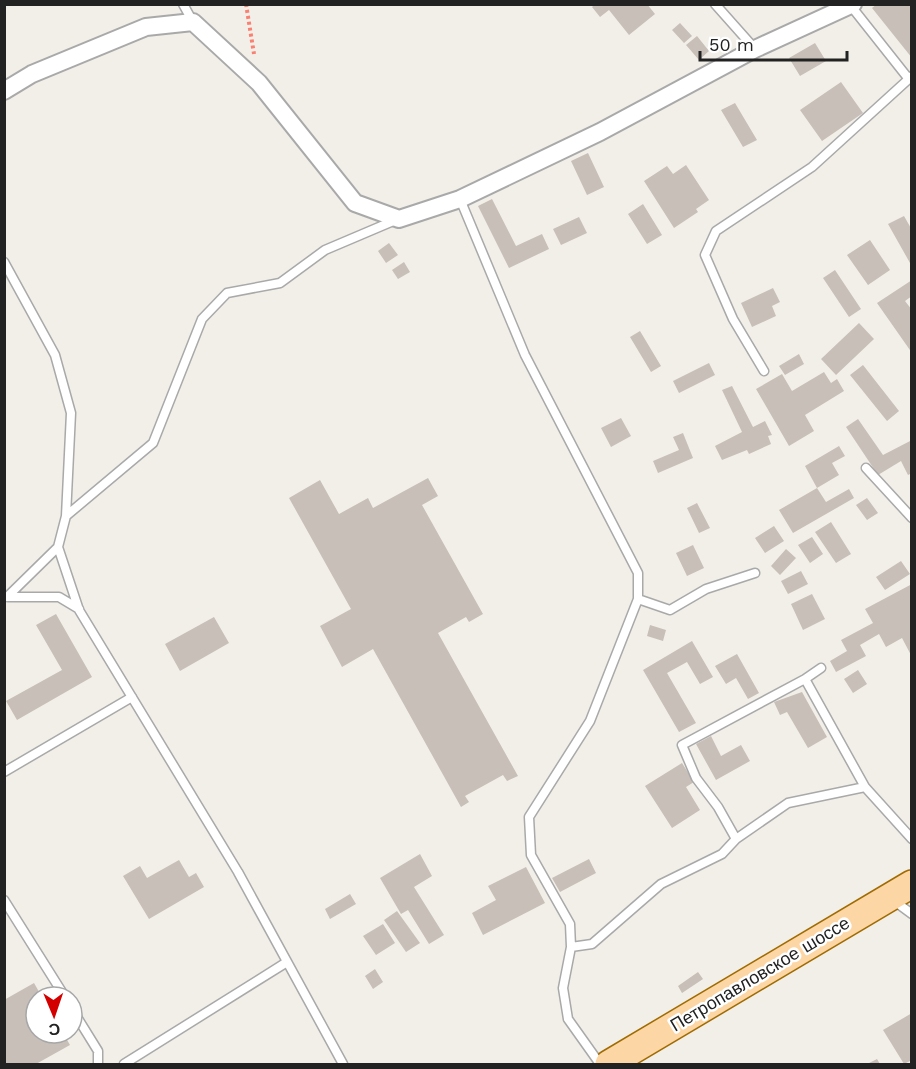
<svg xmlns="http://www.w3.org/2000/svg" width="916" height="1069" font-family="'Work Sans',sans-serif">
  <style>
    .building { fill: #c7bfb8 }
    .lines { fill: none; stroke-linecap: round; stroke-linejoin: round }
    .service-casing { stroke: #a9a9a9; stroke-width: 11 }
    .minor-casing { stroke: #a9a9a9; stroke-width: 20 }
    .primary-casing { stroke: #a06b00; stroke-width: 30 }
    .path { stroke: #fa8072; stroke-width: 4; stroke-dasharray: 3 3; stroke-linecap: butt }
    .service { stroke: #fff; stroke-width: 8 }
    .minor { stroke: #fff; stroke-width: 16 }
    .primary { stroke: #fcd6a4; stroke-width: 27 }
    .labels { text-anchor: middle; stroke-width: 5; stroke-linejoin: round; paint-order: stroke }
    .street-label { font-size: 18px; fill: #222; stroke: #fff }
  </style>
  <rect width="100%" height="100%" fill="#f2efe9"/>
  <path class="building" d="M595 4H647L655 14 629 35 609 10 600 17 592 7Z
    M877 4H912V58L872 8Z
    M680 23 692 36 684 43 672 30Z
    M697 36 709 51 699 60 686 45Z
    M815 43 826 61 800 76 789 58Z
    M841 82 863 113 822 141 800 110Z
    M735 103 757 140 743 147 721 110Z
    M588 153 604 187 587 195 571 161Z
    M686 165 709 200 696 209 698 212 674 228 644 181 667 166 673 174Z
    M492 199 516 246 542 234 549 249 509 268 478 206Z
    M643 204 662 235 647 244 628 214Z
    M904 216 912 230V262L910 263 888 224Z
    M579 217 587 233 561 245 553 229Z
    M870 240 890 270 868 285 847 255Z
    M389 243 398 255 386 263 378 251Z
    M404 262 410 272 398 279 392 270Z
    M835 270 861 309 849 317 823 278Z
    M912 280V296L905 301 912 310V353L877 303Z
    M773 288 780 302 772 306 776 316 752 327 741 303Z
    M859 323 874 339 836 375 821 359Z
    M640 331 661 366 651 372 630 337Z
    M799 354 804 364 785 375 779 366Z
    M709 363 715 375 679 393 673 381Z
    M863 365 899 411 887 421 850 375Z
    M824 372 831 383 837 379 844 391 805 415 814 431 789 446 756 389 782 374 792 391Z
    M732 386 753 427 765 421 772 435 768 436 771 444 749 454 747 450 722 460 715 446 742 432 722 390Z
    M621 418 631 436 611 447 601 428Z
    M858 419 883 455 912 440V473L908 475 901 461 878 475 846 427Z
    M683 433 693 458 658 473 653 461 679 450 673 437Z
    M839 446 845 456 832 463 839 475 817 488 805 466Z
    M428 478 438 496 422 505 483 614 469 622 466 617 438 633 518 776 507 781 503 775 465 796 469 802 461 807 373 649 342 667 320 626 351 609 289 498 320 480 339 514 368 498 373 508Z
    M817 488 826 502 849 489 854 498 793 533 779 510Z
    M867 498 878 513 867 520 856 505Z
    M697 503 710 528 699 533 687 508Z
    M831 522 851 554 836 563 815 532Z
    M774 526 784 541 765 553 755 538Z
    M812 537 823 554 810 563 798 545Z
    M693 545 704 568 687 576 676 553Z
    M786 549 796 558 780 575 771 566Z
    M901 561 910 574 885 590 876 577Z
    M801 571 808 584 788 594 781 581Z
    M912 584V657L902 638 886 647 879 634 860 645 866 656 836 672 830 661 847 651 841 640 873 623 865 609Z
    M812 594 825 619 803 630 791 604Z
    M56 614 92 677 17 720 6 701 62 670 36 625Z
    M214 617 229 643 180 671 165 644Z
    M650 625 666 630 663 641 647 636Z
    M692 641 713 677 700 684 687 662 667 673 696 723 679 732 643 670Z
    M737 654 759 693 748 699 736 678 726 684 715 666Z
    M858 670 867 684 853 693 844 679Z
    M802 692 827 737 808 748 787 712 780 715 774 702Z
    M711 736 721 756 741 745 750 761 716 780 696 744Z
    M682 763 694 782 686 787 700 810 672 828 645 786Z
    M420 854 432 876 414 887 444 935 429 944 408 910 401 914 380 878Z
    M589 859 596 873 560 892 552 878Z
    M179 860 189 877 196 873 204 887 149 919 123 876 140 866 147 878Z
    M526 867 545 903 483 935 472 913 496 900 488 886Z
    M350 894 356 904 330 919 325 909Z
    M397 911 420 943 406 952 384 920Z
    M383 924 395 943 376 955 363 936Z
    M375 969 383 982 373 989 365 976Z
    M698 972 703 979 682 993 678 986Z
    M34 983 42 997H36V1033H63L70 1045 36 1064H4V1000Z
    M912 1013V1060L904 1064 883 1030Z
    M877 1059 880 1064H867Z"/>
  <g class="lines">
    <g class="service-casing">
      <path id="service" d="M183 4 193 22
        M715 4 755 49
        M851 6 908 78
        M460 199 525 355 638 573V599L590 721 529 817 531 855 570 924 571 947 563 988 568 1019 600 1064
        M4 262 55 355 71 413 66 516
        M764 371 733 319 705 255 716 231 812 167 912 76
        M866 468 912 518
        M7 597 58 547
        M8 597H59L79 609
        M638 599 670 610 706 589 755 573
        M805 679 865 787 912 839
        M4 772 132 697
        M736 839 718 807 696 778 682 745 805 679 821 668
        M4 900 65 997
        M893 900 912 914
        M571 947 592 944 661 884 722 854 736 839 788 803 865 787
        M72 1009 98 1051V1064
        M124 1064 287 962
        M343 1064 238 872 79 610 58 547 66 516 153 443 202 319 227 293 280 283 325 250 398 219"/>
    </g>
    <g class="minor-casing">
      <path id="minor" d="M4 91 32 74 146 27 193 22 259 83 355 203 399 219 460 199 600 132 755 49 853 4"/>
    </g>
    <g class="primary-casing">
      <path id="primary" d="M609 1064 912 884"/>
    </g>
    <path class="path" d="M246 4 254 54"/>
    <use href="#service" class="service"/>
    <use href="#minor" class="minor"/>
    <use href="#primary" class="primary"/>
  </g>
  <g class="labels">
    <g class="street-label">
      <text transform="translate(760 974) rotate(-31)" y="6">Петропавловское шоссе</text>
    </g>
  </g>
  <rect width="916" height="1069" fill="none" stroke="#222222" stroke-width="12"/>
  <g transform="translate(54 1015) rotate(178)"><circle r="28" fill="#ffffff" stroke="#a7a7a7" stroke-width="1.5"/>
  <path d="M0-4.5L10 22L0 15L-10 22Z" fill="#d40000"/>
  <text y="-9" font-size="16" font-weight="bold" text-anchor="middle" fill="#222222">С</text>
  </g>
  <path d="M700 51v9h147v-9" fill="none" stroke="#222222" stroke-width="3"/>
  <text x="709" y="51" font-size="18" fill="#222222" stroke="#ffffff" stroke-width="4.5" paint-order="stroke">50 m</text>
</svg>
